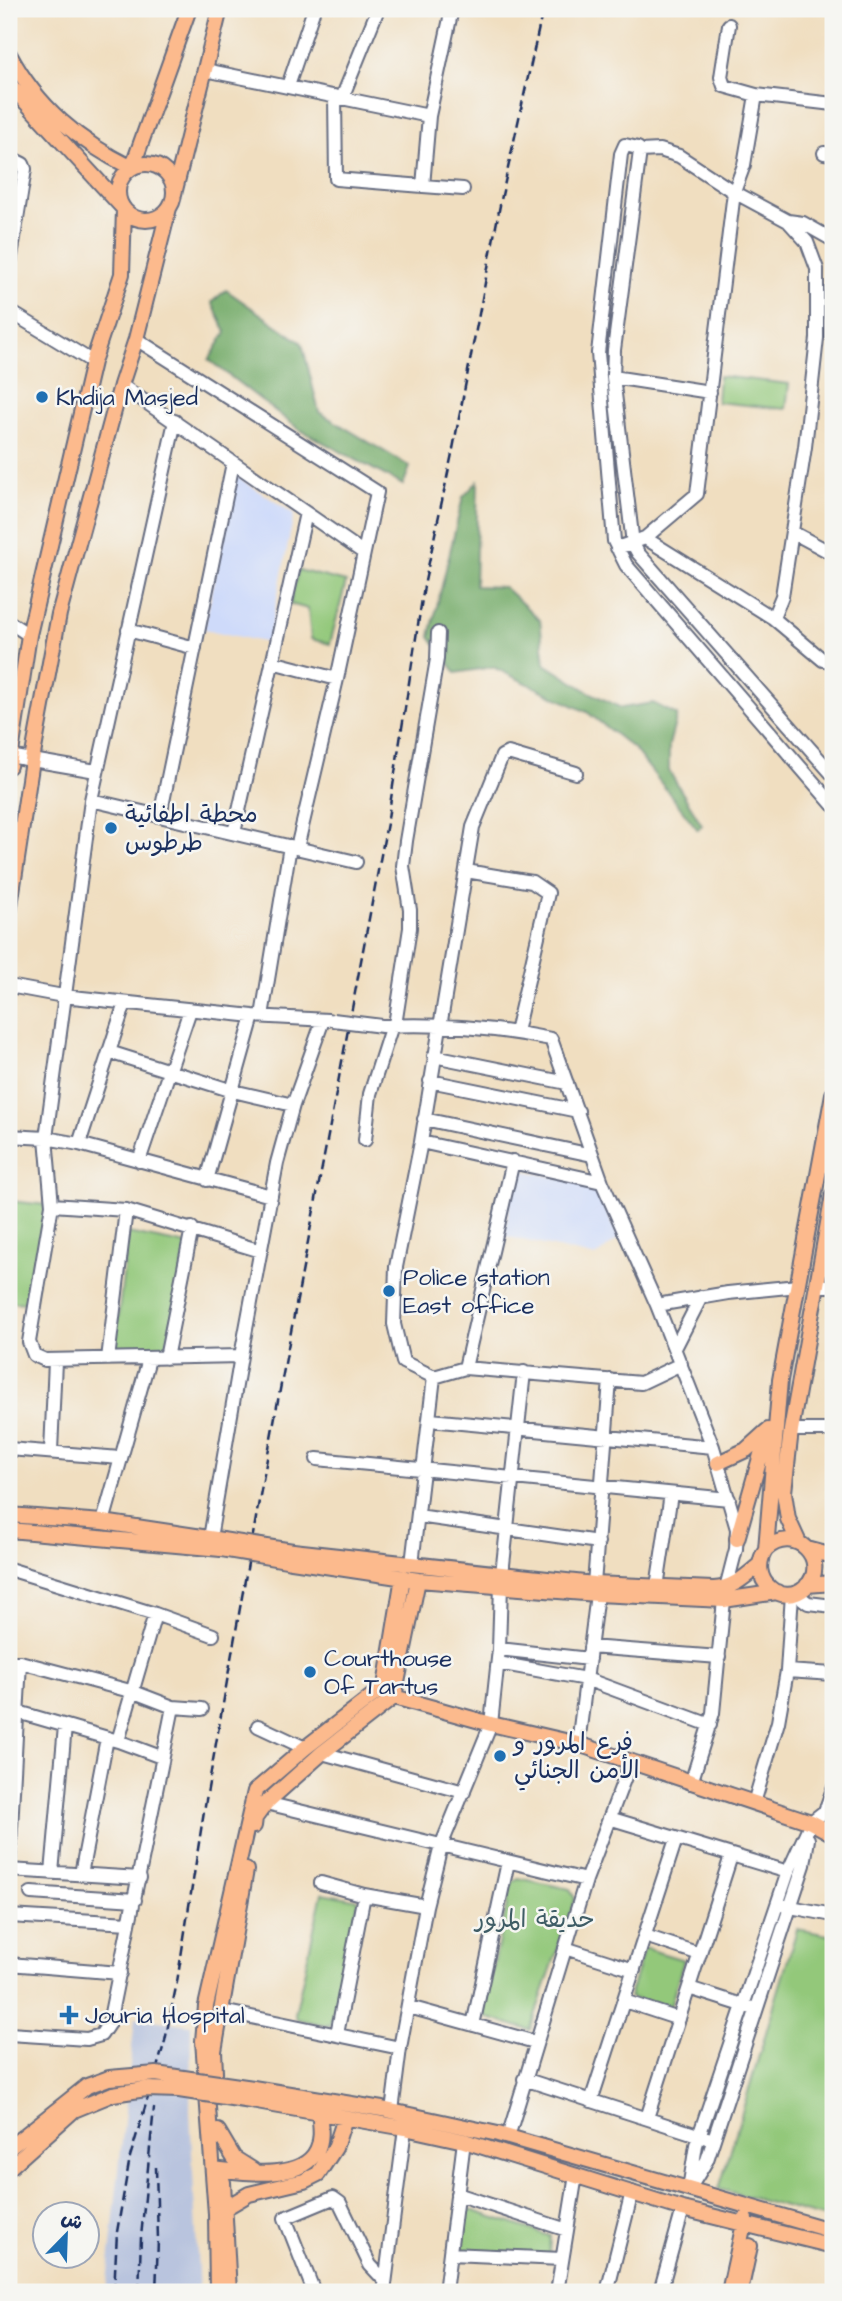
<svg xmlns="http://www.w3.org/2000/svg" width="842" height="2301" font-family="'Architects Daughter','Playpen Sans Arabic',sans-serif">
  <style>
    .built { fill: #cedafa }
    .industrial { fill: #b9c4de }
    .green { fill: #93c87a; stroke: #577c6c; stroke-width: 2 }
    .forest { fill: #76ac6a; stroke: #486e64; stroke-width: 2 }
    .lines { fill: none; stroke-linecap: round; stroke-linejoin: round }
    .minor-casing { stroke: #666c80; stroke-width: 16 }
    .major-casing { stroke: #666c80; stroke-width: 18 }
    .minor { stroke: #fff; stroke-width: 12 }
    .major { stroke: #fcba8d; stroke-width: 14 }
    .rail { stroke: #1b2f5e; stroke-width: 2.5; stroke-dasharray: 10 5; stroke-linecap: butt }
    .minor-bridge-casing { stroke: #666c80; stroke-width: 16; stroke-linecap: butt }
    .major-bridge-casing { stroke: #666c80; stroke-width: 18; stroke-linecap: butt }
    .minor-bridge { stroke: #fff; stroke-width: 12 }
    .major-bridge { stroke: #fcba8d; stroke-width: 14 }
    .poi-dot { fill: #1f6fb2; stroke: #f6f6f2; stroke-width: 2.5 }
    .labels { text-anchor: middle; stroke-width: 5; stroke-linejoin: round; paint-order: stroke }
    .poi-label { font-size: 24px; fill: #1b2f5e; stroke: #f6f6f2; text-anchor: start }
    .park-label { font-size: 24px; fill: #3f5d66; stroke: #f6f6f2 }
  </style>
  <rect width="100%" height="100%" fill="#f6f6f2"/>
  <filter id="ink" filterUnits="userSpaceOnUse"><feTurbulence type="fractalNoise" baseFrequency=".0143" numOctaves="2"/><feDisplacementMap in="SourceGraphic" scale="14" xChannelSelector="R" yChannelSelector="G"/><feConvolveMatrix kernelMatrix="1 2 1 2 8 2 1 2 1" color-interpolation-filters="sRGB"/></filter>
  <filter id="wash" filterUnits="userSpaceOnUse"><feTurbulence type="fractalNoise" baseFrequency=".00686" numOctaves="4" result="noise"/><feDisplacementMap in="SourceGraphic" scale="28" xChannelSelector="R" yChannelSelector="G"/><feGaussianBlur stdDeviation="1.57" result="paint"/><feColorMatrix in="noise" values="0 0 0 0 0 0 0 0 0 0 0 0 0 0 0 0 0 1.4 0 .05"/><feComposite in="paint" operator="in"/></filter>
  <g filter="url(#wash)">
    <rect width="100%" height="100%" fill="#f0dec0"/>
    <path class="built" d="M236 476 294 514 268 643 204 629Z
      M514 1169 595 1185 619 1238 596 1257 505 1236Z"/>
    <path class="industrial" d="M135 2018 191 2025 190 2111 199 2292H106Z"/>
    <path class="green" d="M719 376 789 384 786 409 717 402Z
      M298 570 346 582 330 644 311 639 308 609 290 604Z
      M9 1201 47 1205 34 1303 9 1302Z
      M128 1233 187 1245 165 1355 114 1354Z
      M518 1878 570 1889 575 1899 530 2030 485 2017 484 2008 512 1882Z
      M322 1893 359 1900 330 2026 297 2019 295 2014Z
      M797 1929 833 1936V2220L719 2189Z
      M644 1948 684 1960 669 2010 629 1997Z
      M459 2206 550 2236 549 2255 454 2251Z"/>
    <path class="forest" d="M226 290 302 343 319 412 410 467 403 485 300 430 209 360 226 332 212 302Z
      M478 481 475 586 504 587 540 620 545 664 589 692 621 708 653 703 677 715 669 745V771L702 825 698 830 634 749 587 712 493 667 456 673 430 636 463 497Z"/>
  </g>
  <g filter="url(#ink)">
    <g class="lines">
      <g class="minor-casing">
        <path id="minor" d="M729 25 721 77 724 86 756 95
          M205 70 429 116 452 9
          M288 86 314 9
          M335 96 336 179 423 186 429 116
          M342 98 378 9
          M640 151 614 350 613 377 633 544 638 553 833 775
          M824 153 833 154
          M9 157 23 164 25 169 9 269
          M423 186 463 189
          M788 221 803 223 833 240
          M9 311 93 362
          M136 339 377 492 337 679 297 848
          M613 377 710 392
          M121 385 364 553
          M175 421 91 800 46 1138 52 1205 29 1342 34 1355 45 1360 241 1356
          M792 532 833 554
          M645 538 697 494 734 192 744 165 756 95 833 104
          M617 548 645 538 773 618 782 596 805 447 817 338V269L807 242 788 221 734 192 679 156 660 150 640 151 638 148 625 145 621 154 598 353 614 541 626 565 833 805
          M773 618 823 660 833 661
          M9 622 29 635
          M128 630 195 648
          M272 662 337 679
          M9 756 96 771
          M576 773 508 753 502 756 473 827 421 1142 396 1267 394 1324 403 1362 434 1377 465 1368 641 1383 681 1364
          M91 800 356 862
          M160 816 233 463
          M234 833 306 513
          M466 871 532 882 548 893 516 1032
          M9 986 63 996 253 1016 328 1020
          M262 1016 290 846
          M395 1025 410 928V910L403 866 406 841 437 659 438 633
          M382 1026C439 1023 496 1028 551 1039L602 1182 657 1305 713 1447 737 1529 736 1549 726 1588
          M109 1052 233 1091 293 1105
          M434 1056 567 1083
          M430 1081 578 1111
          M424 1119 592 1155
          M9 1136 46 1138 79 1144 271 1196
          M365 1140 370 1094 392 1025
          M421 1142 602 1182
          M79 1144 125 1003
          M139 1161 190 1010
          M207 1180 253 1016
          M52 1205 126 1210 261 1251
          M818 1286H833
          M657 1305 728 1293 798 1286
          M675 1348 701 1297
          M166 1358 192 1228
          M108 1359 126 1210
          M465 1368 513 1161
          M430 1420 713 1447
          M791 1430H833
          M9 1449 120 1458
          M51 1451 55 1361
          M317 1459 729 1499
          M418 1516 598 1542
          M103 1522 149 1359
          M210 1538 241 1356 277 1163 293 1105 323 1020
          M412 1564 434 1377
          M9 1569 155 1614 213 1635
          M502 1574 524 1372
          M594 1584 610 1380
          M657 1587 671 1494
          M795 1593 808 1603 833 1606
          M590 1647 719 1657
          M499 1649 589 1659
          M9 1662H20L134 1692 173 1707 202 1709
          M498 1663 586 1679 710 1725
          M787 1671 833 1674
          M18 1712 118 1741 161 1757
          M258 1726 305 1748
          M118 1741 155 1614
          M578 1744 597 1594
          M322 1753 464 1792
          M691 1783 713 1713 724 1600
          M266 1803 586 1880
          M754 1803 778 1722 787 1671 792 1594
          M609 1818 788 1872
          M9 1865 20 1662
          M9 1870 140 1878
          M52 1873 65 1726
          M81 1874 107 1738
          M321 1883 364 1895 426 1906
          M31 1893 135 1900
          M785 1906 833 1915
          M9 1916 129 1923
          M645 1936 700 1954
          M565 1948 634 1970
          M9 1964 120 1973
          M689 1988 752 2008
          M624 2001 679 2019
          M409 2007 535 2042
          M222 2011 400 2048
          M473 2025 508 1862
          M9 2034 87 2039 101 2035 109 2023 173 1707
          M337 2034 364 1895
          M524 2079 707 2138
          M591 2101 676 1839
          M392 2111 400 2048 426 1906 441 1846 491 1724 499 1649 501 1585
          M647 2118 731 1856
          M508 2137 586 1880 631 1761
          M693 2183 707 2160 804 1865 808 1839
          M689 2189 696 2145 788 1872 811 1822 825 1811 833 1789
          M457 2194 567 2230
          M450 2254 562 2259
          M314 2292 285 2218 333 2198 340 2203 370 2265 385 2281
          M384 2292 405 2128
          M445 2292 464 2141
          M557 2292 576 2175
          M607 2292 632 2192
          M660 2292 683 2209"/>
      </g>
      <g class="major-casing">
        <path id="major" d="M9 54C37 107 79 142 132 168L189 9
          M9 84 124 209 122 274 93 362 29 635 9 766
          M118 192a28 28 0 1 1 56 0a28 28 0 1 1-56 0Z
          M174 194 220 9
          M9 912 32 760 59 614 121 385 136 339 169 208
          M718 1463 746 1450 767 1431
          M9 1515 103 1522 222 1540
          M9 1530 221 1549
          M737 1539 768 1430
          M799 1543 788 1519 784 1492 791 1430 833 1195
          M766 1549C795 1523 831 1561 806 1587 782 1610 746 1578 766 1549L780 1380 833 1094
          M807 1549 833 1556
          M293 1551 594 1584 713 1589C732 1589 745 1577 759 1565
          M292 1561 418 1580 597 1594 724 1600 777 1592
          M807 1585 833 1583
          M390 1692 394 1697 491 1724 578 1744 811 1822 833 1834
          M254 1826 255 1818 266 1803 322 1753 394 1697 418 1580
          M253 2088 382 2109 498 2134 833 2231
          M216 2092 214 2051 246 1870
          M251 2101 405 2128 464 2141 683 2209 833 2246
          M218 2131 234 2158 253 2170
          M9 2148 87 2086 109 2078
          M9 2168 74 2110 113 2094
          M213 2169C242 2172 302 2182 317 2150 324 2137 319 2120 319 2106
          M223 2182 229 2292
          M220 2211 249 2194 304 2181 318 2174 335 2148 345 2118
          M217 2292 216 2214 203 2041 206 2006 255 1791 305 1748 385 1686 403 1577
          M729 2292 745 2219
          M740 2292 750 2246"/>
      </g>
      <use href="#minor" class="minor"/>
      <use href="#major" class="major"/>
      <path class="rail" d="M156 2167 158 2240 156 2292
        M114 2292 117 2232 130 2157 165 2041 177 1982 204 1811 259 1501 388 818 424 586 453 449 501 200 543 9
        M139 2292 141 2237 154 2108"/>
      <g class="minor-bridge-casing">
        <path id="minor-bridge" d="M333 1020 382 1026"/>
      </g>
      <g class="major-bridge-casing">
        <path id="major-bridge" d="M222 1540 293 1551
          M221 1549 292 1561
          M109 2078 156 2074 253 2088
          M113 2094 146 2089 179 2090 251 2101"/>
      </g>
      <use href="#minor-bridge" class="minor-bridge"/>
      <use href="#major-bridge" class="major-bridge"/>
    </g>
  </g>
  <g class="poi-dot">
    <circle cx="42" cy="397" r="7"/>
    <circle cx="111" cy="828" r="7"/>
    <circle cx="389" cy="1291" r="7"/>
    <circle cx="310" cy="1672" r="7"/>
    <circle cx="500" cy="1756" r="7"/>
    <path d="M65.5 2004.5h7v7h7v7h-7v7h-7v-7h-7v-7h7z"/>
  </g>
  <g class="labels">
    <g class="poi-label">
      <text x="56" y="405">Khdija Masjed</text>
      <text x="125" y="822">محطة اطفائية<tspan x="125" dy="28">طرطوس</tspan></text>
      <text x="403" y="1285">Police station<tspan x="403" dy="28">East office</tspan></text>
      <text x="324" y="1666">Courthouse<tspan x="324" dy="28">Of Tartus</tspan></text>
      <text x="514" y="1750">فرع المرور و<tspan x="514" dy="28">الأمن الجنائي</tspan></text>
      <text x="85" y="2023">Jouria Hospital</text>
    </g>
    <g class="park-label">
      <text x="535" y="1927">حديقة المرور</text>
    </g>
  </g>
  <rect width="842" height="2301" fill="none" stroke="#f6f6f2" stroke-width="35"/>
  <g transform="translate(66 2235) rotate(23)"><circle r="33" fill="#f6f6f2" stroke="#9ea6b7" stroke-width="2"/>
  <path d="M0-5L12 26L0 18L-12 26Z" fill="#1f6fb2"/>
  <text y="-10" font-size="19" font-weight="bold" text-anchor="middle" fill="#1b2f5e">ش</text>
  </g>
</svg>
